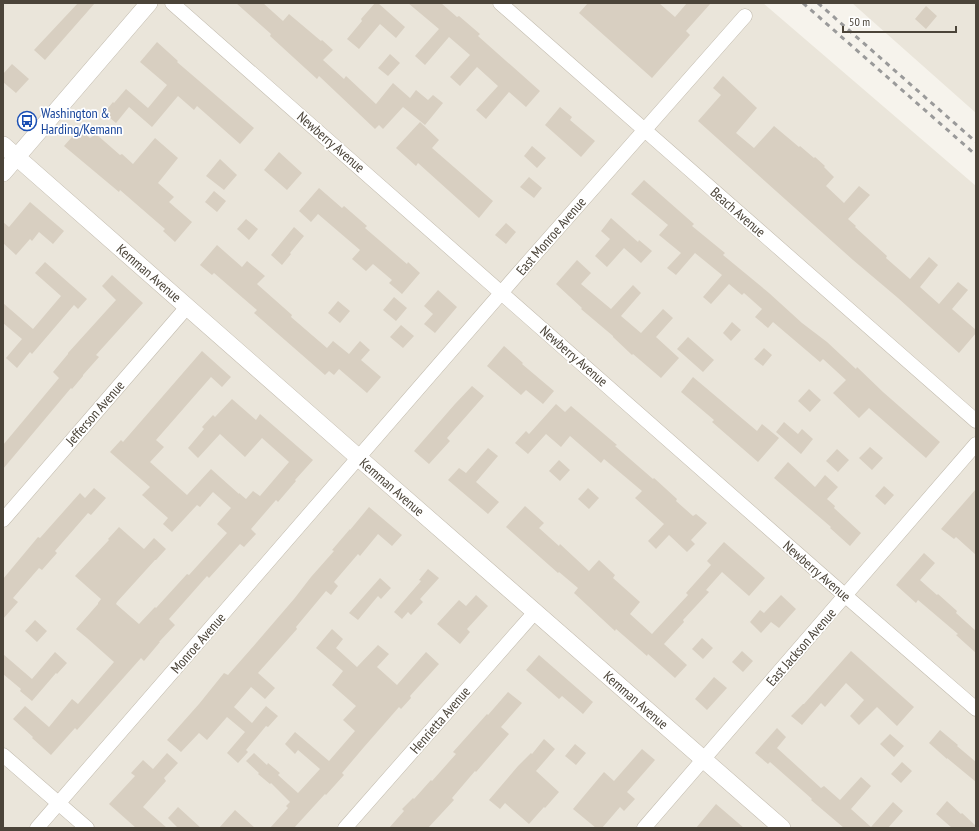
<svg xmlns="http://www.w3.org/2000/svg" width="979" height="831" font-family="'PT Sans Narrow',sans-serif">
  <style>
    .residential { fill: #eae5da }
    .building { fill: #d8cfc1 }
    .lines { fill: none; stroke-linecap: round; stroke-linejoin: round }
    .minor-casing { stroke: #c2bbae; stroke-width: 15 }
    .tertiary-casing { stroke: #c2bbae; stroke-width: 18 }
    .minor { stroke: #fff; stroke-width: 14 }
    .tertiary { stroke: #fff; stroke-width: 17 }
    .rail { stroke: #9a9a9a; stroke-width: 3; stroke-dasharray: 5 5; stroke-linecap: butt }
    .labels { text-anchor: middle; stroke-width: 3.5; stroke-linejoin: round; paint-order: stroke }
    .transit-label { font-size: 14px; fill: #164399; stroke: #fff; text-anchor: start }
    .street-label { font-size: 14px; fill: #4b4439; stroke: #fff }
  </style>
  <rect width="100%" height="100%" fill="#f6f3ec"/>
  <path class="residential" d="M3 3H763L976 186V828H3Z
    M852 3H976V113Z"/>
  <path class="building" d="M78 3H95L45 60 34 50Z
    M236 3H263L283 21 289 14 321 41 322 40 333 50 323 60 344 79 346 76 376 104 393 83 410 98 416 90 428 100 433 95 443 103 425 125 403 107 383 129 379 125 375 129 319 76 317 79 270 36 271 34Z
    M375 3H378L405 27 396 38 380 24 359 49 347 39 362 21 361 19Z
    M408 3H441L457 17 459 16 480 34 478 36 540 91 526 107 509 92 486 119 476 110 498 86 477 67 460 86 450 77 470 55 449 37 425 65 415 56 439 29Z
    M588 3H659L675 17 687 3H711L686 31 690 35 652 78 579 13Z
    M926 6 937 16 926 29 915 19Z
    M157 42 178 61 177 62 254 128 240 144 197 106 194 110 178 96 152 127 129 107 116 123 104 113 113 102 114 103 126 89 148 108 167 85 140 62Z
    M390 54 400 63 388 76 378 68Z
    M12 64 29 79 16 93 3 82V74Z
    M723 76 757 108 736 133 754 148 774 126 799 147 800 146 814 158 815 157 825 166 824 167 834 177 826 186 844 203 859 186 870 195 848 219 856 226 855 227 887 256 886 258 910 279 929 257 938 265 920 287 939 304 958 282 968 290 952 309 976 330V333L959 353 898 298 853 260 698 121 721 95 713 88Z
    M560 107 572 117 570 120 595 141 581 157 545 125Z
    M420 122 439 140 432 148 493 201 479 218 418 163 416 166 396 148Z
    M79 129 90 138 96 134 120 155 122 154 133 164 155 138 178 158 158 183 174 197 169 202 192 222 175 242 163 231 165 229 120 190 119 192 64 146Z
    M532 146 546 158 537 168 524 156Z
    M279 152 302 173 287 190 264 170Z
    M220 159 237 175 224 190 206 176Z
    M529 177 542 188 534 198 520 187Z
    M644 180 694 224 692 226 725 253 723 255 769 293 802 323 827 342 856 369 857 367 883 392 940 442 926 458 869 408 859 418 833 393 846 380 823 359 820 362 773 322 768 328 755 317 762 309 744 293 742 295 729 284 711 304 703 297 722 275 695 253 676 275 667 268 681 253 659 235 668 225 631 194Z
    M319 188 342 208 344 206 367 226 365 228 407 264 408 262 420 273 402 294 389 283 392 280 373 264 366 271 352 259 360 250 318 214 311 222 299 211Z
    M214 191 226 201 217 212 205 202Z
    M30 202 64 231 53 244 39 232 32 241 30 239 16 255 3 243V222L9 227Z
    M611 218 638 242 639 240 652 251 641 263 624 248 607 267 595 256 610 239 601 231Z
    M246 219 258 229 249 240 237 229Z
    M506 223 516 232 506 244 495 235Z
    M294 227 304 236 290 253 291 254 282 265 271 255Z
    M217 245 242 267 247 261 265 276 257 284 292 315 291 317 327 348 333 341 349 354 360 341 370 350 361 360 381 377 367 393 339 369 334 375 329 371 325 375 254 313 257 310 214 273 212 275 200 265Z
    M577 260 591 273 581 284 611 309 633 285 641 293 621 316 641 333 663 309 673 318 656 337 679 358 661 378 633 354 632 355 613 337V336L581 309 582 308 556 284Z
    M45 262 87 299 78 309 74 305 32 354 30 352 17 368 6 358 22 339 3 323V303L33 329 61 296 35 273Z
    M112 275 143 303 96 355 99 357 83 375V376L72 389 71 388 3 469V445L59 378 53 372 68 354V353L116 300 102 286Z
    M438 290 457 307 435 333 424 324 433 314 424 306Z
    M394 297 407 308 396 321 383 310Z
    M338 301 350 311 340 323 328 313Z
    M732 322 741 330 731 341 723 333Z
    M401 325 414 336 403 348 390 337Z
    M688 337 714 360 703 372 677 349Z
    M504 346 523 363 522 364 554 391 543 404 526 390 521 395 487 366Z
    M764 348 772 355 763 366 754 359Z
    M202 351 231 377 222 387 211 377 156 440 164 447 150 462 187 495 211 469 239 494V493L246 499 253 491 260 496 289 462 262 438 245 457 220 434 198 458 188 448 204 429 202 427 213 415 215 417 232 399 256 420 260 414 313 460 295 480 296 481 278 502 276 500 251 529 256 534 244 547 240 544 209 578 207 576 169 619 175 625 159 642H160L144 661 141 658 77 730 75 728 51 755 32 738 33 737 13 719 25 706 49 727 72 699 78 704 114 662 87 638 76 629 98 604V603L101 599 75 576 109 540 108 539 119 527 144 549 154 538 166 549 156 560H155L117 602 116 604 139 624 155 607 156 608 187 574 189 575 227 533 217 524 231 508 213 492 200 507 197 505 172 532 163 524 168 518 142 495 150 487 110 452 121 440 123 442Z
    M693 377 757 431 762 424 779 438 758 462 712 422 714 420 681 392Z
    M472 386 484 396 447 438 450 441 429 464 414 451 455 404Z
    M809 389 821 400 810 412 798 401Z
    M556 404 565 412 571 406 617 445 615 446 653 479 654 478 677 499 676 501 693 516 696 514 707 523 691 540 695 544 687 552 669 535 656 549 648 541 664 524 635 498 642 491 604 459 601 463 570 436 561 447 546 434 528 454 515 443 526 431 529 434Z
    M784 422 798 434 802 429 813 439 801 454 776 432Z
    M870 447 883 458 872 470 859 458Z
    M488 448 498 456 476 482 499 502 488 514 448 480 459 468 466 473Z
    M837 449 849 460 838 472 826 461Z
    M559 460 570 470 560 481 549 471Z
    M788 462 815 487 825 475 838 487 827 499 835 506 834 508 861 533 850 546 830 528 831 527 774 478Z
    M884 486 894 495 885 505 875 496Z
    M94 488 106 498 91 515 88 513 55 551 57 553 42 570 39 568 13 598 18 602 3 619V579L38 537 40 538 80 493 85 498Z
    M588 488 599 498 589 509 578 499Z
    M976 489V555L956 537 954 539 941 529Z
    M525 506 544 523 539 528 559 546 560 544 589 571 599 560 615 575 613 578 640 602 630 614 652 634 688 595 686 593 711 565 707 561 724 542 765 578 749 596 722 572 706 590 709 592 683 620 684 622 664 644 687 665 675 678 648 654 647 656 616 629 615 631 574 593 578 588 559 572 558 573 506 527Z
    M369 507 402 535 392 546 378 534 360 556 358 554 334 582 338 586 331 595 326 591 296 627 297 629 258 673 275 688 265 699 251 687 234 707 252 723 266 706 278 716 268 727 266 726 246 750 248 752 238 763 227 753 245 732 227 717 207 740 199 733 181 752 167 740 199 704 224 673 228 675 257 642 294 599 311 577 334 551 332 550 350 529V530Z
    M924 553 935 563 920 580 937 595 938 594 957 611 956 613 976 631V653L956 635 958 634 918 600 916 603 896 585Z
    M428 569 439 578 420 599 423 602 411 615 408 612 402 619 394 612 421 581 419 580Z
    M380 578 391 588 381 599 378 596 358 620 349 613Z
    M476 595 488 606 467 629 470 632 460 644 437 624 459 600 466 606Z
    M781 595 796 609 779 628 771 622 761 633 750 622 760 610 764 613Z
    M35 620 47 631 37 642 25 631Z
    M332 629 343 639 336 648 357 667 378 645 389 654 377 667 397 685 426 652 439 664 410 696 411 698 401 709 399 707 364 747 342 773 344 775 326 795 325 794 294 828H270L288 808 286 806 290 802 271 783 270 784 258 774 259 773 246 761 254 753 267 765 268 763 280 773 278 775 298 793 320 769 298 750 295 754 285 744 295 732 329 761 355 731 343 720 356 706 332 685 343 671 316 648Z
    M702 638 713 648 703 659 692 649Z
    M742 651 753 661 743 672 732 662Z
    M851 651 914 707 897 726 877 707 859 725 850 716 864 700 846 683 825 707 821 703 802 725 791 716 803 704H804Z
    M55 652 67 663 57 674 56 673 32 701 20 691 21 689 3 674V654L32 679Z
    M539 655 593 702 583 714 562 696 559 699 526 670Z
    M714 677 727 688 707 710 695 699Z
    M508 692 522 703 501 727 509 734 476 772 475 771 452 798 454 800 428 828H389L404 811 402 809 413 798 414 799 431 780 432 781 456 754 453 752 487 714 488 715Z
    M777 728 786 737 777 748 821 788 824 786 840 800 861 777 871 786 851 809 871 827 893 802 903 811 888 828H844L811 800 812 799 770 762 768 764 755 753Z
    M940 730 958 745 957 746 976 762V782L947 758V759L929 743Z
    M890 734 904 746 894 757 880 744Z
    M544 739 555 749 536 771 559 792 545 808 544 807 529 824 505 803 500 809 489 800 518 766 531 753 532 754Z
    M575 744 586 753 576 765 565 756Z
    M642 749 655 760 627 792 635 799 624 811 620 807 602 828H596L573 809 604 772 614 781Z
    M167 753 178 763 164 778 166 781 143 807 167 828H136L109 804 135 776 131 773 143 760 153 769Z
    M902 762 912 771 901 783 891 774Z
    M947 801 961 814 962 813 976 826V828H952L936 814Z
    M716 804 744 828H696Z
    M178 807 201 828H178L168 818Z
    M235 810 255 828H219Z"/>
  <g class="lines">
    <g class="minor-casing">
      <path id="minor" d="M172 3 833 585 976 709
        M500 3 976 421
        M3 520 187 307
        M3 755 87 828
        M37 828 515 277 745 16
        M345 828 535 612
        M644 828 976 444"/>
    </g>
    <g class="tertiary-casing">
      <path id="tertiary" d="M3 145 359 458 782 828
        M3 173 149 3"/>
    </g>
    <use href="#minor" class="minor"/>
    <use href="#tertiary" class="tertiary"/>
    <path class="rail" d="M803 3 976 155
      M818 3 976 142"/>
  </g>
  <defs>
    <g id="bus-ring" transform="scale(1)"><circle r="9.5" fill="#fff" stroke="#1a4fb4" stroke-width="1.5"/><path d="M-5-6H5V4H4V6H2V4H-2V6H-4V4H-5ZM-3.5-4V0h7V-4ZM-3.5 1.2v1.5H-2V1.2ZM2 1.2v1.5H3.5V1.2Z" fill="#1a4fb4"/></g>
  </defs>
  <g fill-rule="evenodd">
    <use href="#bus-ring" x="27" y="121"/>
  </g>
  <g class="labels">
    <g class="transit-label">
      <text x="41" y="118">Washington &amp;<tspan x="41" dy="16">Harding/Kemann</tspan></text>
    </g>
    <g class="street-label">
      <text transform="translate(331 142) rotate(41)" y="5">Newberry Avenue</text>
      <text transform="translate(738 212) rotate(41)" y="5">Beach Avenue</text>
      <text transform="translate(551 236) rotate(-49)" y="5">East Monroe Avenue</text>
      <text transform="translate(149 273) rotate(41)" y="5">Kemman Avenue</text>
      <text transform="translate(574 356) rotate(41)" y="5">Newberry Avenue</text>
      <text transform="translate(95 413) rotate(-49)" y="5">Jefferson Avenue</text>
      <text transform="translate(392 487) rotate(41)" y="5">Kemman Avenue</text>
      <text transform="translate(817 571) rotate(41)" y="5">Newberry Avenue</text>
      <text transform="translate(198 643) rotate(-49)" y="5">Monroe Avenue</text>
      <text transform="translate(801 647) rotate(-49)" y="5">East Jackson Avenue</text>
      <text transform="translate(636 700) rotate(41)" y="5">Kemman Avenue</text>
      <text transform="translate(440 720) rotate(-49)" y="5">Henrietta Avenue</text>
    </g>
  </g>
  <rect width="979" height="831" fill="none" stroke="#4b4439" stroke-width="8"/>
  <path d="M843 26v6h113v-6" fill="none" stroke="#4b4439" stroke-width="2"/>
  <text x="849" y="26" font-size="12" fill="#4b4439" stroke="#ffffff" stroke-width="3" paint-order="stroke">50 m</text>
</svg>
